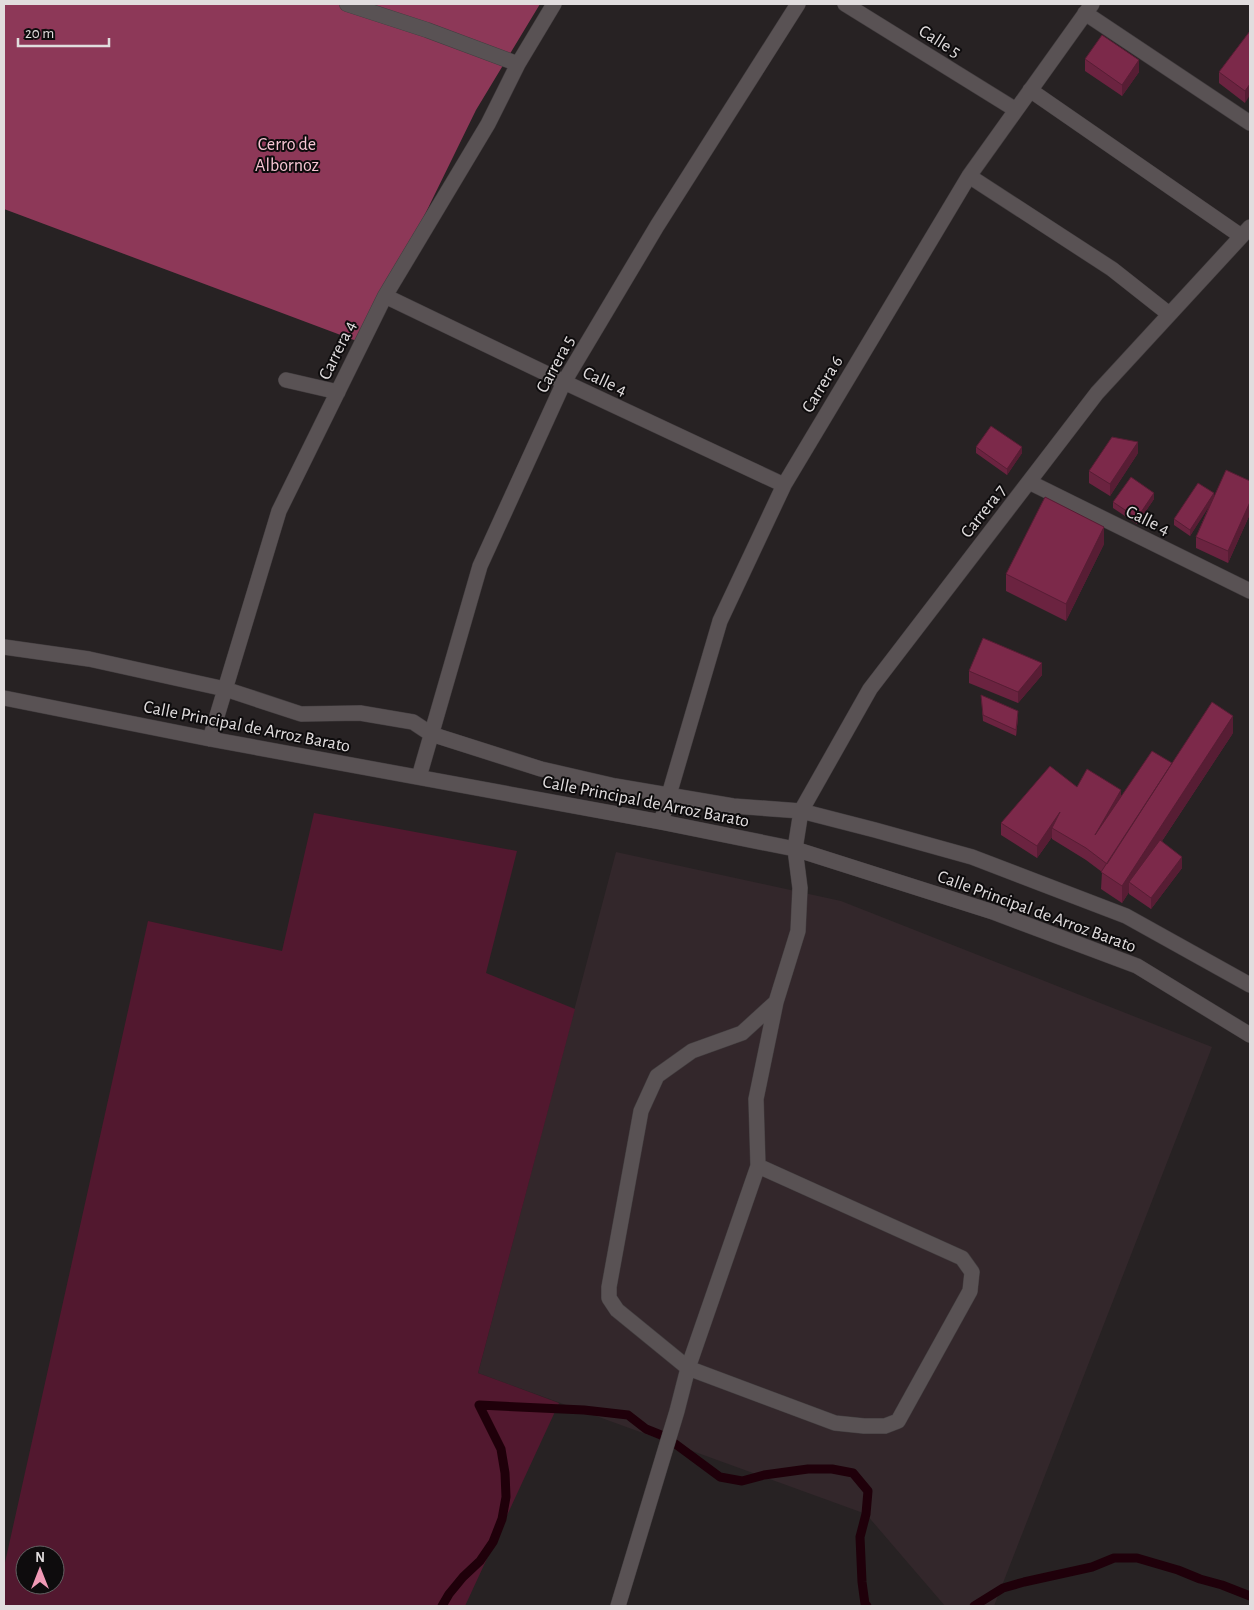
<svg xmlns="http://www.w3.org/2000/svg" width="1254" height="1610" font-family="'Alegreya Sans',sans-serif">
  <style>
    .built { fill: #33272b }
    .green { fill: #52182f; fill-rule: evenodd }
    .forest { fill: #8d3858 }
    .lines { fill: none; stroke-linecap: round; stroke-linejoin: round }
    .stream { stroke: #1f000a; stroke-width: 9 }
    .minor-casing { stroke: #423d3f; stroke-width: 16 }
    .minor { stroke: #595254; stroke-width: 15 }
    .wall { fill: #6b2340 }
    .shaded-wall { fill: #571d34 }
    .building { fill: #7c294a; stroke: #571d34 }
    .labels { text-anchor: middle; stroke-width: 4; stroke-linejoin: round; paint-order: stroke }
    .street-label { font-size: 18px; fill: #e1ddde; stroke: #0e0c0d }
    .park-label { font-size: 18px; fill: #f7c5d4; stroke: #0e0c0d }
  </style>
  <rect width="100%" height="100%" fill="#272223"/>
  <path class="built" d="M616 852 841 901 1212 1047 994 1606H945L866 1514 478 1373Z"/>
  <path class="green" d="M314 813 517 851 486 973 575 1009 478 1373 559 1403 465 1606H4V1567L148 921 282 951ZM25 1555H55V1585H25Z"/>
  <path class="forest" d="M4 4H540L476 110 362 343 4 209Z"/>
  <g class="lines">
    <path class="stream" d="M442 1606 449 1594 463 1577 480 1561 493 1542 502 1519 506 1497 505 1473 501 1449 479 1405 584 1410 628 1415 646 1429 666 1437 720 1477 742 1481 764 1475 808 1469H832L853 1473 868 1491 866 1514 860 1537 862 1582 865 1604 867 1606
      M974 1606 1003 1588 1024 1582 1092 1567 1114 1558H1137L1178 1570 1200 1579 1222 1585 1250 1596"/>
    <g class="minor-casing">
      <path id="minor" d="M347 4 427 30 518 64
        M845 4 1016 110
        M1085 13 1250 123
        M1030 90 1241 236
        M969 176 1112 269 1169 314
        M385 296 564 382 784 485
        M286 380 338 392
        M1029 482 1250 591
        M4 647 89 659 225 689 301 714 360 713 413 722 431 734 541 769 615 786 733 806 801 811 875 830 972 857 1126 916 1250 985
        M4 698 210 739 661 822 795 849 993 912 1137 966 1250 1035
        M210 739 279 511 385 296 488 124 518 64 554 4
        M419 777 480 566 564 382 657 226 798 4
        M661 822 720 621 784 485 969 176 1092 4
        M758 1166 962 1258 972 1272 970 1291 898 1421 885 1426H864L835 1423 688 1368 617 1310 609 1298V1287L641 1111 657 1076 692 1051 742 1033 776 1002
        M618 1606 677 1411 688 1368 758 1166 756 1099 776 1002 798 931 800 888 795 849 801 811 870 689 1097 393 1250 227"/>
    </g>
    <use href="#minor" class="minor"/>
  </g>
  <path class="wall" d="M1250 31 1245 103 1219 83V72Z
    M1085 59 1139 72 1122 96 1085 71Z
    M1250 265V280L1249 279V267Z
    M976 447 1022 453 1007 475 976 453Z
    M1138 453 1110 496 1089 483V471Z
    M1250 481V514L1228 563 1196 548V537L1210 504 1190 536 1174 525V519L1214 497Z
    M1154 499 1137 524 1113 508V502Z
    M1104 544 1066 621 1006 591V574Z
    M969 671 1042 675 1018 703 969 683Z
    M981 695 1018 717 1016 736 983 721Z
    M1233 733 1162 841 1182 868 1151 909 1129 894V892L1122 903 1101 889 1102 872 1086 860 1052 839V837L1037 858 1001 835V823L1077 787 1121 796 1172 763Z"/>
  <path class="shaded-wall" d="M1139 60V72L1122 96V85Z
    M1250 84V95L1245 103V91Z
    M1138 442V453L1110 496V484Z
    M1022 447V453L1007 475V469Z
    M1154 493V499L1137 524V518Z
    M1214 493V499L1190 536V530Z
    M1250 502V514L1228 563V551Z
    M1104 527V544L1066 621V604Z
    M1042 663V675L1018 703V692Z
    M1018 711V717L1016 736V730Z
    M1233 716V733L1133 885 1129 882V892L1122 903V886Z
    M1121 790V801L1095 835Z
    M1060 812 1052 828V837L1037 858V846Z
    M1182 857V868L1151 909V898Z"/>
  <path class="building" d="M1250 31V84L1245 91 1219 72Z
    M1102 35 1139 60 1122 85 1085 59Z
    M991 426 1022 447 1007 469 976 447Z
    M1112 437 1138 442 1110 484 1089 471Z
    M1226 470 1250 481V502L1228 551 1196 537Z
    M1131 477 1154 493 1137 518 1113 502Z
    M1198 483 1214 493 1190 530 1174 519Z
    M1045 497 1104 527 1066 604 1006 574Z
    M983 638 1042 663 1018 692 969 671Z
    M981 695 1018 711 1016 730 983 715Z
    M1212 702 1233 716 1122 886 1101 872Z
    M1152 751 1172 763 1107 864 1086 848 1052 828 1060 812 1037 846 1001 823 1050 766 1077 787 1087 769 1121 790 1095 835Z
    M1160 840 1182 857 1151 898 1129 882Z"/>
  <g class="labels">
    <g class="street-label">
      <text transform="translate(940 41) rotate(32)" y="6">Calle 5</text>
      <text transform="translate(337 350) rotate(-64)" y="6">Carrera 4</text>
      <text transform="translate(555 364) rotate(-62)" y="6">Carrera 5</text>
      <text transform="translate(605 381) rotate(25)" y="6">Calle 4</text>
      <text transform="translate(822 384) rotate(-59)" y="6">Carrera 6</text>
      <text transform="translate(983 511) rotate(-52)" y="6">Carrera 7</text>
      <text transform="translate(1148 520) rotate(26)" y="6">Calle 4</text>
      <text transform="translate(247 726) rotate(11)" y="6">Calle Principal de Arroz Barato</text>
      <text transform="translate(646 801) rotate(11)" y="6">Calle Principal de Arroz Barato</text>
      <text transform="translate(1037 911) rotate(20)" y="6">Calle Principal de Arroz Barato</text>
    </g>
    <g class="park-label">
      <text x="287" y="150">Cerro de<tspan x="287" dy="21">Albornoz</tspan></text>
    </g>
  </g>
  <rect width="1254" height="1610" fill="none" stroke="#e1ddde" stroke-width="10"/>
  <g transform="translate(40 1570)"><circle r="24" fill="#0e0c0d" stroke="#626061"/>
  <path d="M0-4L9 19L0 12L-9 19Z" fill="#f09ab6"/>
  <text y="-8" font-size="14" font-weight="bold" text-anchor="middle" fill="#e1ddde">N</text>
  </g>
  <path d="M18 38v8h91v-8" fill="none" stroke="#e1ddde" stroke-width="2.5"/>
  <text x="25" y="38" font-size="15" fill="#e1ddde" stroke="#0e0c0d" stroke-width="4" paint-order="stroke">20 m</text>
</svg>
